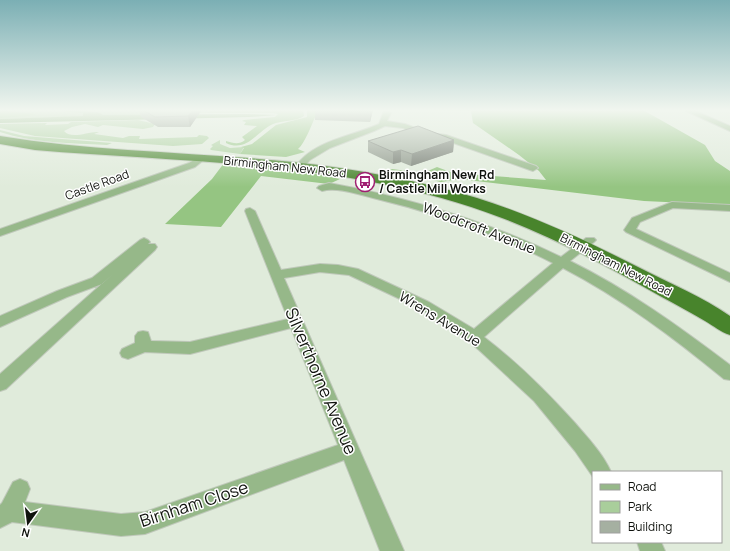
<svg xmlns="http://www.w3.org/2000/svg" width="730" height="551" font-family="Manrope,sans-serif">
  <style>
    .green { fill: #a9ce9b }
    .forest { fill: #95c582 }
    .water { fill: #78a765 }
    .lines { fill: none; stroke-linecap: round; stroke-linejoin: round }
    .minor-casing { stroke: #bfc8ba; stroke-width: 2 }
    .trunk-casing { stroke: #bfc8ba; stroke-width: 2 }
    .minor { fill: #96b889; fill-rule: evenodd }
    .trunk { fill: #48842c; fill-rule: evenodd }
    .wall { fill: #8e978a }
    .shaded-wall { fill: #747b71 }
    .building { fill: #a5b0a1; stroke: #747b71 }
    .labels { text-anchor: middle; stroke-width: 3; stroke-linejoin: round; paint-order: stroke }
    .far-street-label { font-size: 12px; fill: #0f120d; stroke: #fff }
    .far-poi-label { font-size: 12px; font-weight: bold; fill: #0f120d; stroke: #fff; text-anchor: start }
    .street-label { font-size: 14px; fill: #0f120d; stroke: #fff }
    .near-street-label { font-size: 17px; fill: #0f120d; stroke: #fff }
  </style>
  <rect width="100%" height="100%" fill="#e0ebdb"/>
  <path class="green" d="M0 110H211L209 112 201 113 0 119Z
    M138 120 155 124 153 127 143 129 103 125 98 127 85 124 72 127 64 131C72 140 88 131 99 132L94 134 123 138 129 136H140L139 139 197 137 199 135 207 136 209 138 202 144 173 146 35 136 0 128V124L47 123 45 125 68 124 71 122Z
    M0 130 24 136 112 143 107 145C71 143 34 143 0 132Z
    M220 140V144L230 148 244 147 240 154 211 150 210 149 213 146 211 145Z"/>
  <path class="forest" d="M0 110 35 114 28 116 0 118Z
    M211 110H303L304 116C295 122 283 120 273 124 257 131 247 153 226 143V141C233 143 239 145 245 140L242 137 257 126 244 125 246 122 242 121 244 120 275 117 278 114 273 113H201L209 112Z
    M307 110H318C314 119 305 144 298 149L305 152 286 157 240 154 244 148 241 147 252 144 276 125 307 117Z
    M425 110H643L705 145 715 161 730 171V205L644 201 459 179 441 182 390 170 392 169 423 173 437 167 453 173 546 180 539 171 519 155 473 123 471 111Z
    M224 163 307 172 340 179 329 184 261 176 221 227 165 224 212 179Z"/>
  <path class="water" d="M59 110H84V111C91 113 97 110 103 115L246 114 276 115 249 117 0 123V119L83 116V113C75 112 67 112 59 110Z"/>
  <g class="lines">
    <g class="minor-casing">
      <path id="minor" d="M685 110H693L730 126V131L686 111Z
        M387 111 391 113 387 121 405 124 429 133 446 135 536 166 538 168 533 171 530 170 442 139 424 137 403 128 385 126 374 131 330 148 310 160 302 169H296L295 167C314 140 350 137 379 124L383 113Z
        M201 156 205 159 195 167 0 236V229L189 163Z
        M329 183C410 198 487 221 561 257L586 238H594L596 240 594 242 570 261C627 289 680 327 730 365V380L724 379C674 338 621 298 563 268L484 337C518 363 547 392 575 423 588 438 603 454 611 472H593V477L575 451 534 401 479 350 461 335 419 308 349 275 320 272 284 278 404 551H380L344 460 145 534 121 536 12 522 0 528V505L2 503 13 482 20 479 27 482 30 489 25 502 121 514 145 512 338 445 291 328 190 354 145 352 128 359 122 357 120 353 122 349 135 343V336L138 332 143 331 148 332 151 341 190 342 288 319 245 211 246 209 250 208 255 211 281 270 320 264 338 265 358 269 429 302 474 329 553 263C496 234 436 213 373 198 357 194 337 187 322 191L317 188 319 186Z
        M672 202 730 205V211L673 208 640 222 636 229 730 273V282L626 232 624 230 632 218Z
        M144 238 148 240 150 242 148 244H155L157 247 155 250 6 389 0 391V374L113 274 102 284 67 297 0 327V316L57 291 92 278 140 240Z
        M637 542H661L665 551H640Z"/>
    </g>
    <g class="trunk-casing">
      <path id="trunk" d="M0 136C97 152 196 152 293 162 356 169 417 180 477 198 534 216 589 242 642 269 671 284 703 297 730 316V335C720 332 714 326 705 321 690 312 675 304 660 296 609 267 557 239 502 218 354 161 191 163 35 150L0 144Z"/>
    </g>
    <use href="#minor" class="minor"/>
    <use href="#trunk" class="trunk"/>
  </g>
  <path class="wall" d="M114 110H201V111L190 127H158L141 117 139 110Z
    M315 110H373L370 122 315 120Z
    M454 140 453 152 411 166 401 162 393 164 368 152V141Z"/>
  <path class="shaded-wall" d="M193 110H201V111L190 127 188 116Z
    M370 110H373L370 122Z
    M454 140 453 152 411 166 412 154Z
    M401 150V162L393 164V152Z"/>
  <path class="building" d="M143 110H193L188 116 155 117Z
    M418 126 454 140 412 154 401 150 393 152 368 141Z"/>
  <linearGradient id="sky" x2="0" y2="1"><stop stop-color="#7bafb4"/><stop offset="0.59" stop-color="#f1f6ef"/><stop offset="1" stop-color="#f1f6ef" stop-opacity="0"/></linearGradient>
  <rect width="730" height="187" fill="url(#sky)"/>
  <defs>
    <g id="bus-ring" transform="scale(1)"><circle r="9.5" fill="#fff" stroke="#a02072" stroke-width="1.5"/><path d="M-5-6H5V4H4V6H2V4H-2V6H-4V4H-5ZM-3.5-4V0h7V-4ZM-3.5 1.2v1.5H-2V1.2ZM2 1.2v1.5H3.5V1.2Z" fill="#a02072"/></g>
  </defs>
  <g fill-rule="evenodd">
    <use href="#bus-ring" x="365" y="182"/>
  </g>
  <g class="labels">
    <g class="far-street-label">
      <text transform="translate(285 167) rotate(6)" y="4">Birmingham New Road</text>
      <text transform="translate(97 185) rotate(-20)" y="4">Castle Road</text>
      <text transform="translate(616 265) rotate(27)" y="4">Birmingham New Road</text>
    </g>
    <g class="far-poi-label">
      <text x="379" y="179">Birmingham New Rd<tspan x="379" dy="14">/ Castle Mill Works</tspan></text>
    </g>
    <g class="street-label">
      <text transform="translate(479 228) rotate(21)" y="5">Woodcroft Avenue</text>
      <text transform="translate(440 319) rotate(31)" y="5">Wrens Avenue</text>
    </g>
    <g class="near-street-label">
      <text transform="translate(321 381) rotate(67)" y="6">Silverthorne Avenue</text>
      <text transform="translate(194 504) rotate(-18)" y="6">Birnham Close</text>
    </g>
  </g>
  <rect x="592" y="471" width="130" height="72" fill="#ffffff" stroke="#9fa09e"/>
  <rect x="600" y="484" width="20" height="6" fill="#96b889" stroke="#9fa09e"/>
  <text x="628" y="491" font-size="12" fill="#0f120d">Road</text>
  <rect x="600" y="501" width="20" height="12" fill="#a9ce9b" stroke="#9fa09e"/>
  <text x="628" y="511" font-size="12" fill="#0f120d">Park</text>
  <rect x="600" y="521" width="20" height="12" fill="#a5b0a1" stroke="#9fa09e"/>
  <text x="628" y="531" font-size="12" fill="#0f120d">Building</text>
  <g transform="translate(28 523) rotate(194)" stroke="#ffffff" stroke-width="3" paint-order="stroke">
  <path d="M0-3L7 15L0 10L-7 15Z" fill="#0f120d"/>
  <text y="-6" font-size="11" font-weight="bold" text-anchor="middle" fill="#0f120d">N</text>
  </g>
</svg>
